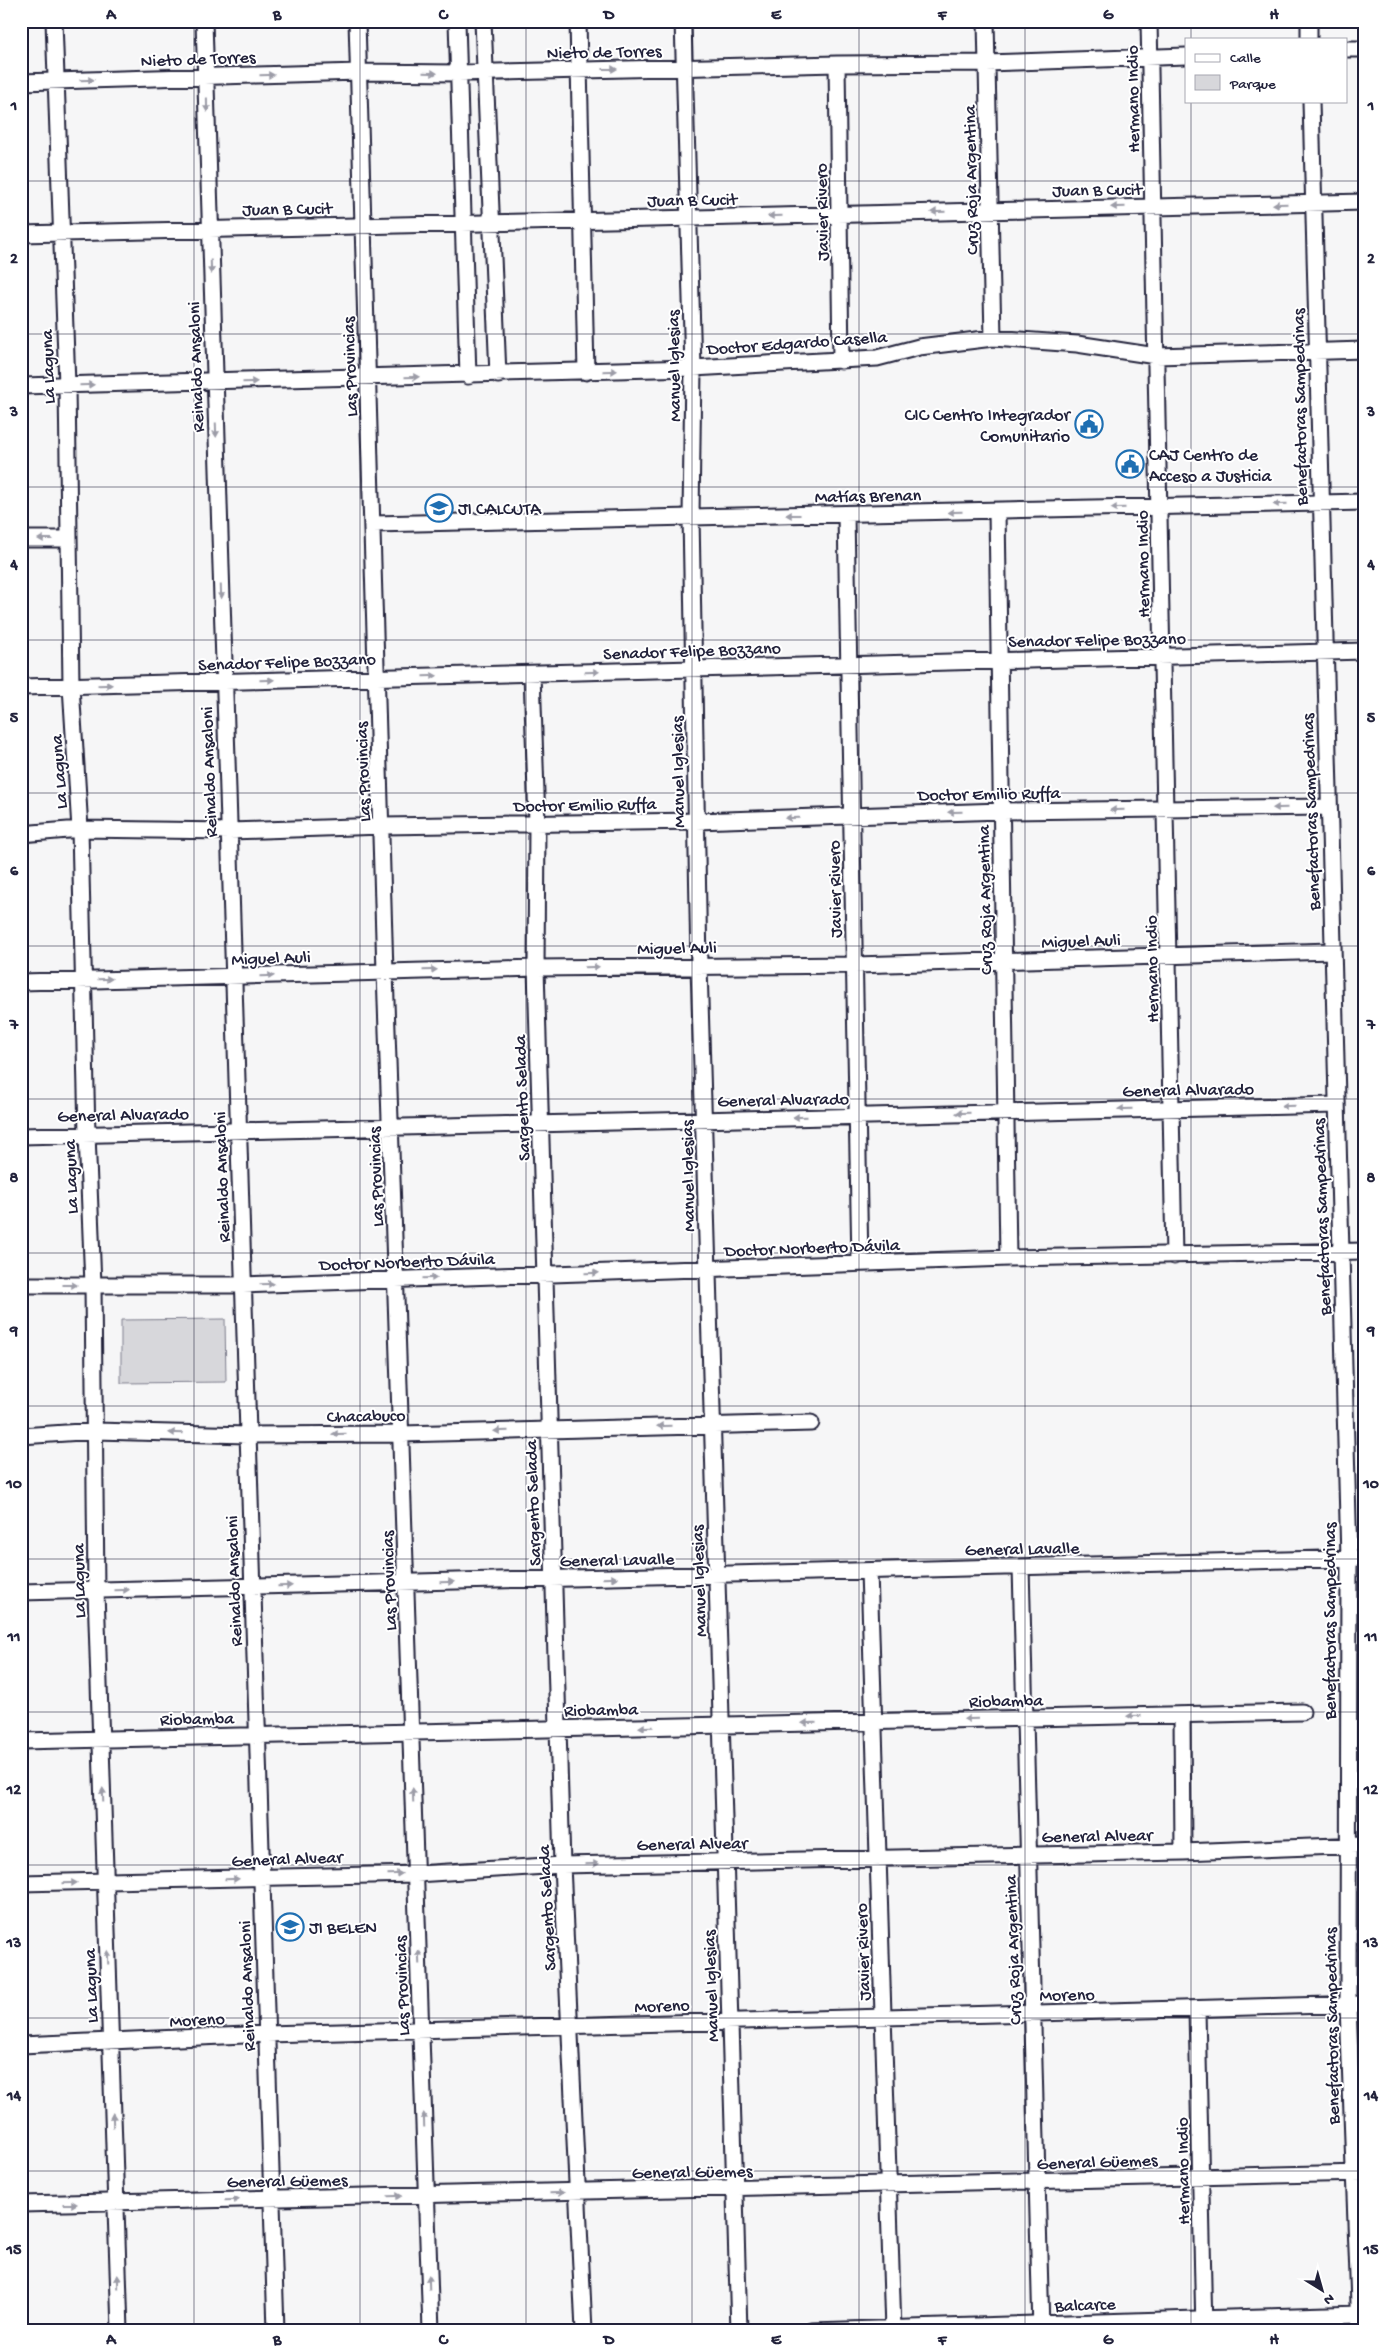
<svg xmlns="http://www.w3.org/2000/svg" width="1385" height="2352" font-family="'Gochi Hand',sans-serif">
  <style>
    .green { fill: #d7d7db; stroke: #7c7c8b }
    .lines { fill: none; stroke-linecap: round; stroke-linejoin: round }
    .minor-casing { stroke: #22223b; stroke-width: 19 }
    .minor { stroke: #fff; stroke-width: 15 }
    .oneway { fill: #9c9ca7 }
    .grid { fill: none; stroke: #22223b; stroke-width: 1; stroke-opacity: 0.55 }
    .labels { text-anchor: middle; stroke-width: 4; stroke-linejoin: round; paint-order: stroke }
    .street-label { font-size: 18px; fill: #22223b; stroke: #fff }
    .poi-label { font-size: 18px; fill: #22223b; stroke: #fff; text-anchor: start }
    .neatline { fill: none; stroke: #22223b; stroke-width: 2 }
    .grid-label { font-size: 16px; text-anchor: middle; font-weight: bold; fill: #22223b }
  </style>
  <rect width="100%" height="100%" fill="#f6f6f7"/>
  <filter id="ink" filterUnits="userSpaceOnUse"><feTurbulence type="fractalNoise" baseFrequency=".02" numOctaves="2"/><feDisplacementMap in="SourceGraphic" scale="10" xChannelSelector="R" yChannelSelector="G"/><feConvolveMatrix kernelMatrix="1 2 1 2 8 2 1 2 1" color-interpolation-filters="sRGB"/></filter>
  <g filter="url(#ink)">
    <path class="green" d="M225 1319 226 1382 121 1383V1320Z"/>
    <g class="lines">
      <g class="minor-casing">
        <path id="minor" d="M54 21 67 385 71 686 80 829 87 1134 93 1285 96 1591 120 2331
          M204 21 276 2331
          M357 21 385 972 431 2331
          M457 21 468 376
          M483 21 498 375
          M578 21 586 372
          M683 21 693 368 691 516 699 966 739 2331
          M986 21 993 338
          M1149 21 1174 1256
          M1309 21V39
          M1346 49H1364
          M837 64 841 361
          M21 82 359 72 458 73 837 64 987 63 1186 56
          M1311 101 1349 1559 1348 2005 1360 2331
          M21 234 1364 202
          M21 386 693 368 877 358 919 347 993 338 1077 344 1156 356 1364 350
          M997 511 1008 1258
          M846 515 860 1263
          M373 524 1364 502
          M21 539H68
          M532 674 537 823 536 968 562 1865 584 2331
          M21 687 1364 651
          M21 834 80 829 229 831 383 826 697 821 1002 811 1328 807
          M21 982 536 968 855 965 1332 951
          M21 1136 1336 1105
          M21 1285H243L1008 1258 1364 1251
          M21 1436 96 1431 247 1435 402 1434 811 1423
          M1021 1567 1041 2331
          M869 1571 893 2331
          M21 1592 1364 1558
          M1182 1715 1183 1852
          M21 1741 1302 1712
          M21 1883 416 1874 562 1865 1183 1852 1364 1845
          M1197 2010 1204 2331
          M21 2045 266 2034 1364 2004
          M21 2204 1364 2173
          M812 2331 1359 2314"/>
      </g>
      <use href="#minor" class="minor"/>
    </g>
    <defs><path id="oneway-solid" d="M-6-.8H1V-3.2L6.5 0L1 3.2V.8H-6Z" transform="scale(1.25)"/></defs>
    <g class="oneway">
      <use href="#oneway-solid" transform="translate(610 69)"/>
      <use href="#oneway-solid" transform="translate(430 73) rotate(1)"/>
      <use href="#oneway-solid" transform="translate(267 75) rotate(-2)"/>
      <use href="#oneway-solid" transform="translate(87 80) rotate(-2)"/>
      <use href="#oneway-solid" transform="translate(207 105) rotate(89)"/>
      <use href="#oneway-solid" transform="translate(1280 204) rotate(179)"/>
      <use href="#oneway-solid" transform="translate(1118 207) rotate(179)"/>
      <use href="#oneway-solid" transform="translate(938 212) rotate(178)"/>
      <use href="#oneway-solid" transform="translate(775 216) rotate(179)"/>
      <use href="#oneway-solid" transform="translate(211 267) rotate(88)"/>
      <use href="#oneway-solid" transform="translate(610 371) rotate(-2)"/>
      <use href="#oneway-solid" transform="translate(412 377) rotate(-2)"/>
      <use href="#oneway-solid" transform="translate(250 382) rotate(-2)"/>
      <use href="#oneway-solid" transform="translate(87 385) rotate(-1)"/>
      <use href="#oneway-solid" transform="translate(216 430) rotate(88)"/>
      <use href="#oneway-solid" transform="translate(1280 504) rotate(179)"/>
      <use href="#oneway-solid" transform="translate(1118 508) rotate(179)"/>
      <use href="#oneway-solid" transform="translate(955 512) rotate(179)"/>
      <use href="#oneway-solid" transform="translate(793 515) rotate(180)"/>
      <use href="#oneway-solid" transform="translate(45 539) rotate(180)"/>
      <use href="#oneway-solid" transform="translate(221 592) rotate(88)"/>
      <use href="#oneway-solid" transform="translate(592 672) rotate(-2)"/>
      <use href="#oneway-solid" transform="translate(430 676) rotate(-1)"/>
      <use href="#oneway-solid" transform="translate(267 680) rotate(-2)"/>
      <use href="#oneway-solid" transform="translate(105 685) rotate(-2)"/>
      <use href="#oneway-solid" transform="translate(1280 808) rotate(179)"/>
      <use href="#oneway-solid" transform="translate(1117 810) rotate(179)"/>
      <use href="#oneway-solid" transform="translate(955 812) rotate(178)"/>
      <use href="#oneway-solid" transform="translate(792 818) rotate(178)"/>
      <use href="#oneway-solid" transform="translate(592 967) rotate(-1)"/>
      <use href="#oneway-solid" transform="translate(430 970) rotate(-2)"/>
      <use href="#oneway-solid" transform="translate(267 976) rotate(-2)"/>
      <use href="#oneway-solid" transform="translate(105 979) rotate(-1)"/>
      <use href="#oneway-solid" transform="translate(1288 1106) rotate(179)"/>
      <use href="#oneway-solid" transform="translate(1125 1109) rotate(179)"/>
      <use href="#oneway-solid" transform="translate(963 1113) rotate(178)"/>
      <use href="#oneway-solid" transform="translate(800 1117) rotate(179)"/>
      <use href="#oneway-solid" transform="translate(592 1273) rotate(-2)"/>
      <use href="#oneway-solid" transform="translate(430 1278) rotate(-2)"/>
      <use href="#oneway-solid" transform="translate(267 1284) rotate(-2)"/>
      <use href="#oneway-solid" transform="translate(70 1285)"/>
      <use href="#oneway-solid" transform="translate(664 1426) rotate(179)"/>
      <use href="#oneway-solid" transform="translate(501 1431) rotate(178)"/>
      <use href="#oneway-solid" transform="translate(176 1433) rotate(-179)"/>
      <use href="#oneway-solid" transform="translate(339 1434) rotate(179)"/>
      <use href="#oneway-solid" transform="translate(610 1578) rotate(-1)"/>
      <use href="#oneway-solid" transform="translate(447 1582) rotate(-1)"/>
      <use href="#oneway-solid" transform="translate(285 1586) rotate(-1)"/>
      <use href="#oneway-solid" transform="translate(122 1590) rotate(-1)"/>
      <use href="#oneway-solid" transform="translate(1134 1716) rotate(179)"/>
      <use href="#oneway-solid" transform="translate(971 1719) rotate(179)"/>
      <use href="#oneway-solid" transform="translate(809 1723) rotate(179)"/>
      <use href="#oneway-solid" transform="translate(646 1727) rotate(179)"/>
      <use href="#oneway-solid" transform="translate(103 1795) rotate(-92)"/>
      <use href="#oneway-solid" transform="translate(413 1795) rotate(-92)"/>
      <use href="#oneway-solid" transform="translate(592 1864) rotate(-1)"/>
      <use href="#oneway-solid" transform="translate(395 1874) rotate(-1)"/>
      <use href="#oneway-solid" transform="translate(232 1879) rotate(-2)"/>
      <use href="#oneway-solid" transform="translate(70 1883) rotate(-1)"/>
      <use href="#oneway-solid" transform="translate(108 1957) rotate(-92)"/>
      <use href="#oneway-solid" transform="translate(419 1957) rotate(-92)"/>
      <use href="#oneway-solid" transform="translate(113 2120) rotate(-92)"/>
      <use href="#oneway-solid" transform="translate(424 2120) rotate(-92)"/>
      <use href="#oneway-solid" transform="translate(557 2193) rotate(-1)"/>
      <use href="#oneway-solid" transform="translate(395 2196) rotate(-1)"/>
      <use href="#oneway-solid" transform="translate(232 2200) rotate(-1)"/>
      <use href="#oneway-solid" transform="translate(70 2204)"/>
      <use href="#oneway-solid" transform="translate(118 2282) rotate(-92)"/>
      <use href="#oneway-solid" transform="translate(429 2282) rotate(-92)"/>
    </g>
  </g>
  <path class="grid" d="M194 21V2331M360 21V2331M526 21V2331M692 21V2331M859 21V2331M1025 21V2331M1191 21V39M1191 101V2331M21 181H1364M21 334H1364M21 487H1364M21 640H1364M21 793H1364M21 946H1364M21 1099H1364M21 1253H1364M21 1406H1364M21 1559H1364M21 1712H1364M21 1865H1364M21 2018H1364M21 2171H1364"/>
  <defs>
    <g id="civic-ring" transform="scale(1.4375)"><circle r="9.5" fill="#fff" stroke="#1f6fb2" stroke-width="1.5"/><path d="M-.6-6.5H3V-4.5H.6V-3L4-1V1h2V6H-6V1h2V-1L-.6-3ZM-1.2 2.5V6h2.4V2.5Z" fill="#1f6fb2"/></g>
    <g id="school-ring" transform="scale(1.4375)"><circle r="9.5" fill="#fff" stroke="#1f6fb2" stroke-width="1.5"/><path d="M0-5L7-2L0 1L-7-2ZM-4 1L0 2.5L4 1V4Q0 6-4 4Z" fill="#1f6fb2"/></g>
  </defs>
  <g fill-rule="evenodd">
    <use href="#civic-ring" x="1089" y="424"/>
    <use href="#civic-ring" x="1130" y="464"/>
    <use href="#school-ring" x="439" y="508"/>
    <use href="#school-ring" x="290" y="1927"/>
  </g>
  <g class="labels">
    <g class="street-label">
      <text transform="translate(604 51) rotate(-1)" y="6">Nieto de Torres</text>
      <text transform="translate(198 58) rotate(-2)" y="6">Nieto de Torres</text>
      <text transform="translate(1132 99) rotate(-91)" y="6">Hermano Indio</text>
      <text transform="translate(970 180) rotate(-91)" y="6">Cruz Roja Argentina</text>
      <text transform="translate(1097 189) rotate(-1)" y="6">Juan B Cucit</text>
      <text transform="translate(692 199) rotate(-1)" y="6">Juan B Cucit</text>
      <text transform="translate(287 208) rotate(-1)" y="6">Juan B Cucit</text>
      <text transform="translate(821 212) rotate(-91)" y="6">Javier Rivero</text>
      <text transform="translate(797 342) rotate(-4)" y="6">Doctor Edgardo Casella</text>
      <text transform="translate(673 366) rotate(-91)" y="6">Manuel Iglesias</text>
      <text transform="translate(47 367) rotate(-92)" y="6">La Laguna</text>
      <text transform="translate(195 367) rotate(-92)" y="6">Reinaldo Ansaloni</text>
      <text transform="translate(349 367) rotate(-92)" y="6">Las Provincias</text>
      <text transform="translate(1299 407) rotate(-91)" y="6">Benefactoras Sampedrinas</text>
      <text transform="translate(868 495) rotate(-1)" y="6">Matías Brenan</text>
      <text transform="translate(1142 564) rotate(-91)" y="6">Hermano Indio</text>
      <text transform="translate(1097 639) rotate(-1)" y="6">Senador Felipe Bozzano</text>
      <text transform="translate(692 650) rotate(-2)" y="6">Senador Felipe Bozzano</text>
      <text transform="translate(287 661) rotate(-2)" y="6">Senador Felipe Bozzano</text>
      <text transform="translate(58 772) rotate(-94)" y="6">La Laguna</text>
      <text transform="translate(208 772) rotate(-92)" y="6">Reinaldo Ansaloni</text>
      <text transform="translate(362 772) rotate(-92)" y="6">Las Provincias</text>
      <text transform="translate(677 772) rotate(-91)" y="6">Manuel Iglesias</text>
      <text transform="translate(989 793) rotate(-1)" y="6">Doctor Emilio Ruffa</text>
      <text transform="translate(585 804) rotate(-1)" y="6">Doctor Emilio Ruffa</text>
      <text transform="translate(1310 812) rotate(-92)" y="6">Benefactoras Sampedrinas</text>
      <text transform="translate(834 889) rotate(-91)" y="6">Javier Rivero</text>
      <text transform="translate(984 900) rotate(-91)" y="6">Cruz Roja Argentina</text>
      <text transform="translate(1081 940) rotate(-2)" y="6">Miguel Auli</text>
      <text transform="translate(677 947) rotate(-1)" y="6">Miguel Auli</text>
      <text transform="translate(271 957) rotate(-2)" y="6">Miguel Auli</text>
      <text transform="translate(1151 969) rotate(-91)" y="6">Hermano Indio</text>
      <text transform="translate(1188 1089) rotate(-1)" y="6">General Alvarado</text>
      <text transform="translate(521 1098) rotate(-92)" y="6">Sargento Selada</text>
      <text transform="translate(783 1099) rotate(-1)" y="6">General Alvarado</text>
      <text transform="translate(123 1114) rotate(-1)" y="6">General Alvarado</text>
      <text transform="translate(687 1176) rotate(-91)" y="6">Manuel Iglesias</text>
      <text transform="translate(70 1177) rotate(-92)" y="6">La Laguna</text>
      <text transform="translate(221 1177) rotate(-92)" y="6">Reinaldo Ansaloni</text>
      <text transform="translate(375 1177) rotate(-92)" y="6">Las Provincias</text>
      <text transform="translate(1321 1217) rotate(-92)" y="6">Benefactoras Sampedrinas</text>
      <text transform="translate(812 1247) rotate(-2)" y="6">Doctor Norberto Dávila</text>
      <text transform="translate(407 1261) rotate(-2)" y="6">Doctor Norberto Dávila</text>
      <text transform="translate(366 1415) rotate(-1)" y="6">Chacabuco</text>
      <text transform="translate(532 1503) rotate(-92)" y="6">Sargento Selada</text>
      <text transform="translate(1022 1548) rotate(-1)" y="6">General Lavalle</text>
      <text transform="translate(617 1559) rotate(-1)" y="6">General Lavalle</text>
      <text transform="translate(78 1581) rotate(-91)" y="6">La Laguna</text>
      <text transform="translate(233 1581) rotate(-92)" y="6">Reinaldo Ansaloni</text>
      <text transform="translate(388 1581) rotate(-92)" y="6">Las Provincias</text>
      <text transform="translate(698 1581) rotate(-92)" y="6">Manuel Iglesias</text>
      <text transform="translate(1329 1621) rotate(-90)" y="6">Benefactoras Sampedrinas</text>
      <text transform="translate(1006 1700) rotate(-1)" y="6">Riobamba</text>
      <text transform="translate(601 1709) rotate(-1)" y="6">Riobamba</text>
      <text transform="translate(197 1718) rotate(-1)" y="6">Riobamba</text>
      <text transform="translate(1097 1835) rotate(-1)" y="6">General Alvear</text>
      <text transform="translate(692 1843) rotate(-1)" y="6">General Alvear</text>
      <text transform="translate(287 1858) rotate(-2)" y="6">General Alvear</text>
      <text transform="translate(546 1908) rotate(-93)" y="6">Sargento Selada</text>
      <text transform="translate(1012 1950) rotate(-92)" y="6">Cruz Roja Argentina</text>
      <text transform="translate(862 1952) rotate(-92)" y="6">Javier Rivero</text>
      <text transform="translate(90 1986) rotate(-92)" y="6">La Laguna</text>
      <text transform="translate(246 1986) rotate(-92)" y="6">Reinaldo Ansaloni</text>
      <text transform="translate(401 1986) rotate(-92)" y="6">Las Provincias</text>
      <text transform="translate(710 1986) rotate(-92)" y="6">Manuel Iglesias</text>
      <text transform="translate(1067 1994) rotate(-1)" y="6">Moreno</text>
      <text transform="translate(662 2005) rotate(-2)" y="6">Moreno</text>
      <text transform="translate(197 2019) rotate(-3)" y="6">Moreno</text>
      <text transform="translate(1331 2026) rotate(-91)" y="6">Benefactoras Sampedrinas</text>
      <text transform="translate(1097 2161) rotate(-2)" y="6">General Güemes</text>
      <text transform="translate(692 2171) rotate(-1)" y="6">General Güemes</text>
      <text transform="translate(1182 2171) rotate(-91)" y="6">Hermano Indio</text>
      <text transform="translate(287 2180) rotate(-1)" y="6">General Güemes</text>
      <text transform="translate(1085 2304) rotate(-2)" y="6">Balcarce</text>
    </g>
    <g class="poi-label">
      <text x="1070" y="420" text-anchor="end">CIC Centro Integrador<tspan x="1070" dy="21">Comunitario</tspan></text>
      <text x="1149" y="460">CAJ Centro de<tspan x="1149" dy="21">Acceso a Justicia</tspan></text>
      <text x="458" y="514">JI CALCUTA</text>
      <text x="309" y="1933">JI BELEN</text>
    </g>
  </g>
  <rect width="1385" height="2352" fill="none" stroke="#fff" stroke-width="55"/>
  <rect x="1185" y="38" width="162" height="65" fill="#ffffff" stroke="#a7a7b1"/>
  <rect x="1195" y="54" width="25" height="8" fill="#ffffff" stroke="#a7a7b1"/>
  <text x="1230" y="62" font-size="15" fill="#22223b">Calle</text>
  <rect x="1195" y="75" width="25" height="15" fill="#d7d7db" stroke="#a7a7b1"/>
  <text x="1230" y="88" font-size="15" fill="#22223b">Parque</text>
  <g transform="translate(1322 2290) rotate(143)" stroke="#ffffff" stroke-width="4" paint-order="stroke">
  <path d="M0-4L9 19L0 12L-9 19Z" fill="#22223b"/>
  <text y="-8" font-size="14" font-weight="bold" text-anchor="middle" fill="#22223b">N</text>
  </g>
  <rect x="28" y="28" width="1330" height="2296" class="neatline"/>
  <g class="grid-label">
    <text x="111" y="19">A</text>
    <text x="277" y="19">B</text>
    <text x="443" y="19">C</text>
    <text x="609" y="19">D</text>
    <text x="776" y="19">E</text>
    <text x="942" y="19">F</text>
    <text x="1108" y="19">G</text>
    <text x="1274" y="19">H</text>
    <text x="14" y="110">1</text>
    <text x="1371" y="110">1</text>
    <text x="14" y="263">2</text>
    <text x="1371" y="263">2</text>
    <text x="14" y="416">3</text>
    <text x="1371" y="416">3</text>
    <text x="14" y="569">4</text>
    <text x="1371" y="569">4</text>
    <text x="14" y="722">5</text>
    <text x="1371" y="722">5</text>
    <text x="14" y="875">6</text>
    <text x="1371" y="875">6</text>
    <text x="14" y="1029">7</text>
    <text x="1371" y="1029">7</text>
    <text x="14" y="1182">8</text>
    <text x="1371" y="1182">8</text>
    <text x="14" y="1335">9</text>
    <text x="1371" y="1335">9</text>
    <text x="14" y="1488">10</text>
    <text x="1371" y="1488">10</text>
    <text x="14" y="1641">11</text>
    <text x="1371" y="1641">11</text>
    <text x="14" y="1794">12</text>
    <text x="1371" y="1794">12</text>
    <text x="14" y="1947">13</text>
    <text x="1371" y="1947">13</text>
    <text x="14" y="2100">14</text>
    <text x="1371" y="2100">14</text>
    <text x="14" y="2254">15</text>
    <text x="1371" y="2254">15</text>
    <text x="111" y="2344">A</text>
    <text x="277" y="2344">B</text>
    <text x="443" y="2344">C</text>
    <text x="609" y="2344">D</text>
    <text x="776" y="2344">E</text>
    <text x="942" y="2344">F</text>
    <text x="1108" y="2344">G</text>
    <text x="1274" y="2344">H</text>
  </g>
</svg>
